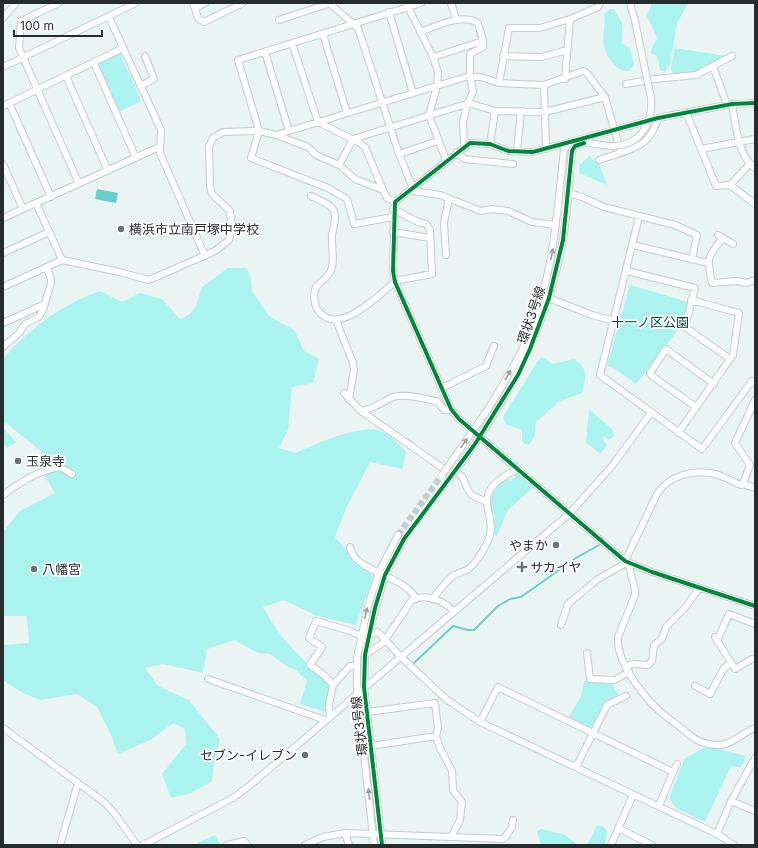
<svg xmlns="http://www.w3.org/2000/svg" width="758" height="848" font-family="Inter,'Noto Sans JP',sans-serif">
  <style>
    .green { fill: #aaf3ef }
    .water { fill: #68d0ca }
    .lines { fill: none; stroke-linecap: round; stroke-linejoin: round }
    .stream { stroke: #68d0ca; stroke-width: 2 }
    .minor-tunnel { stroke: #c3ccca; stroke-width: 6; stroke-dasharray: 6 3; stroke-linecap: butt }
    .minor-casing { stroke: #c6cdcc; stroke-width: 8 }
    .minor { stroke: #fcfdfd; stroke-width: 6 }
    .minor-bridge-casing { stroke: #c6cdcc; stroke-width: 8; stroke-linecap: butt }
    .minor-bridge { stroke: #fcfdfd; stroke-width: 6 }
    .cycleway-casing { stroke: #fff; stroke-width: 6 }
    .cycleway { stroke: #00873e; stroke-width: 4 }
    .oneway { fill: #9c9f9f }
    .poi-dot { fill: #6b7271; stroke: #fff; stroke-width: 1.5 }
    .labels { text-anchor: middle; stroke-width: 3.5; stroke-linejoin: round; paint-order: stroke }
    .poi-label { font-size: 13px; fill: #262c2c; stroke: #fff; text-anchor: start }
    .street-label { font-size: 13px; fill: #262c2c; stroke: #fff }
    .park-label { font-size: 13px; fill: #094745; stroke: #fff }
  </style>
  <rect width="100%" height="100%" fill="#eaf4f2"/>
  <path class="green" d="M652 3H688L677 23 670 64 665 72 660 70 657 56 650 53 657 38 647 16Z
    M610 9H614L622 23V44L630 48 634 65 628 71C617 72 606 57 604 46 602 35 606 26 604 15Z
    M675 48 726 56 694 74 673 75 671 70Z
    M120 53 141 101 119 112 97 63Z
    M589 156 599 164 607 185 579 173V166Z
    M228 268H247L251 278 252 291 269 316 294 330 304 351 319 359 313 383 292 387 288 429 279 448 296 453C316 444 362 422 383 432 392 436 399 445 406 452L402 469 370 462 346 508 335 537 360 566 373 576 356 625 317 616 284 600 263 607C280 639 302 660 329 682L326 712 300 704 307 681 296 670 288 667 270 654 258 653 234 640 207 649 203 673 163 664 145 668 158 686 189 700 220 739 213 769 212 781 191 793 171 798 162 774 186 744 185 729 173 723 152 739 118 754 111 735 97 707 77 694 40 700 21 692 3 680V645L29 643 27 616H4L3 532 20 511 55 493 38 465 41 451 6 423 3 425V359C30 328 61 305 100 291L122 302 140 293 162 299 180 319C195 315 198 302 201 288Z
    M630 285 688 302 682 325 636 384 614 368 607 366Z
    M542 357 553 364 574 359C589 369 586 377 582 393L560 401 536 422 534 437 529 445 525 444 522 440V430L505 424 503 417 537 362Z
    M589 409 612 429 614 436 609 440 604 436 603 439 607 446 600 454 586 442Z
    M3 430H5L16 442 7 448 3 442Z
    M517 474 533 487 507 511 497 536 492 534V523L495 516C485 501 494 490 505 478L511 481Z
    M584 681 612 684 619 695 605 703 594 726 589 727 569 717 581 696Z
    M707 746 746 756 741 767 731 766 705 822 676 808 669 798 684 759Z
    M597 825 604 827 607 831 605 845H587Z
    M541 829 565 835 578 845H541L537 831Z
    M215 835 220 845H198V843Z"/>
  <path class="water" d="M97 189 118 193 116 203 95 199Z"/>
  <g class="lines">
    <path class="stream" d="M413 664 453 626 468 630H474L498 606 510 599 521 597 576 558 599 545"/>
    <path class="minor-tunnel" d="M398 535 442 475
      M404 539 449 480"/>
    <g class="minor-casing">
      <path id="minor" d="M59 3 21 21 19 48 79 184
        M193 3 198 18 204 22 243 3
        M329 3 358 28 399 154 414 191 440 195 481 211 492 209 508 211 532 222 556 225
        M406 3 433 57 438 72 437 86 429 115 446 160
        M451 3 456 19
        M630 3 635 21
        M196 8 205 3
        M389 12 413 93
        M109 17 161 130 160 153 205 256
        M3 18 16 3
        M570 19 598 7 600 3
        M279 20 331 3
        M420 32C438 26 460 13 478 23L483 41
        M323 34 347 113
        M292 43 318 122 360 143 365 147 383 190
        M265 52 289 131
        M503 56 542 57 567 50
        M433 57 483 41V47L470 54V76L473 92 467 104 463 122 464 146
        M94 63 136 158
        M713 66 727 105
        M3 67 136 3
        M66 76 108 171
        M499 83 509 28H540L570 19 565 79
        M626 84 655 79 696 75 732 56
        M544 85 546 149
        M140 86 154 79 145 56
        M9 103 51 197
        M755 103 732 104 658 118 533 152 508 151 490 144 470 143 395 202 393 271 395 282 451 409 459 419 625 561 652 572 755 606
        M732 104C736 124 737 155 755 168
        M3 106 123 48
        M686 112 716 186 730 185 750 164
        M276 135 466 77H481L499 83 544 85 583 71 586 72 605 97 621 153
        M490 144 495 111
        M701 149 755 139
        M517 151 521 111
        M457 152 464 159 513 164
        M399 154 438 141
        M599 160C627 149 649 151 658 118
        M3 164 23 209
        M339 165 353 139 463 105 472 104 495 111 545 112 605 97
        M730 185 755 204
        M568 193 582 197 604 207 675 225 697 235 692 259
        M311 196C318 200 330 203 334 211 337 219 333 228 332 235 331 247 336 264 329 274 325 280 316 284 315 290 313 298 315 308 320 313 341 335 378 295 395 282
        M36 203 62 260
        M393 209 418 222 426 224 430 230 432 274 395 281
        M393 217 354 224 347 199 328 188 251 158 259 131 238 60 421 3
        M639 217 600 375 702 449 752 381 755 383
        M3 218 159 147
        M393 232 430 238
        M718 235 733 244
        M723 238C706 258 707 258 712 283L737 281 746 283 755 280
        M633 245 708 263
        M3 253 49 232
        M446 255 444 223 449 198
        M627 271 695 288 685 327 730 359 678 433
        M3 287 62 260 115 271 149 280 215 251 229 240 232 226 230 211 212 194 210 186 209 146 213 138 223 132 259 131 276 135 308 147 316 155 339 165 355 179 383 190 387 198 395 202
        M546 297 592 315 614 321
        M691 300 739 313 733 355 730 359
        M336 320 353 363 354 370 349 400
        M3 323 43 305
        M3 347 19 333 25 324 39 317 43 310 51 283V279L47 268
        M442 388 486 366 494 346
        M344 393 361 411 447 471C470 473 461 485 472 495 476 498 483 500 487 502
        M696 407 652 376 650 373 666 349 714 384
        M488 409C500 389 513 369 523 348 549 295 555 235 561 178
        M361 411C373 409 382 402 393 397 405 393 424 399 437 401L444 410 451 409
        M495 413C528 358 552 303 563 239 568 210 569 180 572 151L575 146 584 143
        M743 484 750 465 735 443 755 400
        M3 495C20 482 40 470 60 467L72 474
        M350 547C353 572 405 575 416 599
        M625 561 657 494C669 475 694 469 715 474 724 476 733 482 741 485L743 484 755 488
        M432 599C439 592 445 582 453 576 457 573 463 572 467 570 475 565 482 553 486 545 504 514 461 495 518 469
        M561 625 568 604 598 579 628 562 635 590V595L618 637C616 664 647 702 668 718 671 721 676 723 680 727 689 734 696 742 708 744 731 749 737 735 755 728
        M368 635 378 632 400 656 446 699 480 722 717 834 734 845
        M715 637 735 669 752 659
        M717 641 729 614 755 624
        M587 653 590 679 615 680 629 672
        M365 655 383 643 412 600C427 593 443 601 454 611
        M357 666H350L333 685 325 676 310 665 322 647 309 638 316 621 350 631 361 636
        M626 666 633 664 648 665 652 661 654 645 662 639 666 627 685 608 699 588
        M208 679 325 720
        M695 686 710 694 724 668 731 663
        M330 716 329 704 333 685
        M480 722 498 687 673 772 659 806
        M3 728 104 802 115 814 137 845
        M371 746 436 736
        M576 767 607 705 626 696
        M673 772 677 764
        M731 801 755 811
        M618 828 652 845
        M345 833 349 845
        M717 834 731 801 755 758
        M451 837 504 839 512 827 513 820
        M60 845 78 783
        M143 845 233 798 249 786 569 514 612 466 650 414
        M227 845 244 841 248 845
        M305 845 323 837 345 833 451 837 460 820 462 802 453 790 452 771 440 748 436 736 438 728 435 703 367 712
        M374 845 357 693V658L368 606 379 572 398 535
        M382 845 364 687 365 655 368 635 385 575 404 539
        M611 845 633 795"/>
    </g>
    <use href="#minor" class="minor"/>
    <g class="minor-bridge-casing">
      <path id="minor-bridge" d="M561 178 564 149 569 143C584 140 599 146 613 146 641 145 653 123 651 98L635 21
        M442 475 488 409
        M449 480 475 444 495 413"/>
    </g>
    <use href="#minor-bridge" class="minor-bridge"/>
    <g class="cycleway-casing">
      <path id="cycleway" d="M755 103 732 104 658 118 533 152 508 151 490 144 470 143 395 202 393 271 395 282 451 409 459 419 625 561 652 572 755 606
        M382 845 364 687 365 655 375 608 385 575 404 539 475 444 518 375 530 349 549 298 563 240 572 151 575 146 584 143"/>
    </g>
    <use href="#cycleway" class="cycleway"/>
  </g>
  <defs><path id="oneway-solid" d="M-6-.8H1V-3.2L6.5 0L1 3.2V.8H-6Z"/></defs>
  <g class="oneway">
    <use href="#oneway-solid" transform="translate(552 254) rotate(-79)"/>
    <use href="#oneway-solid" transform="translate(508 375) rotate(-61)"/>
    <use href="#oneway-solid" transform="translate(464 443) rotate(-55)"/>
    <use href="#oneway-solid" transform="translate(366 613) rotate(-77)"/>
    <use href="#oneway-solid" transform="translate(369 794) rotate(-96)"/>
  </g>
  <g class="poi-dot">
    <circle cx="121" cy="229" r="4"/>
    <circle cx="18" cy="461" r="4"/>
    <circle cx="556" cy="545" r="4"/>
    <path d="M520 561h4v4h4v4h-4v4h-4v-4h-4v-4h4z"/>
    <circle cx="34" cy="569" r="4"/>
    <circle cx="305" cy="755" r="4"/>
  </g>
  <g class="labels">
    <g class="poi-label">
      <text x="129" y="234">横浜市立南戸塚中学校</text>
      <text x="26" y="466">玉泉寺</text>
      <text x="548" y="550" text-anchor="end">やまか</text>
      <text x="530" y="572">サカイヤ</text>
      <text x="42" y="574">八幡宮</text>
      <text x="297" y="760" text-anchor="end">セブン-イレブン</text>
    </g>
    <g class="street-label">
      <text transform="translate(531 315) rotate(-71)" y="5">環状3号線</text>
      <text transform="translate(359 726) rotate(-97)" y="5">環状3号線</text>
    </g>
    <g class="park-label">
      <text x="650" y="327">十一ノ区公園</text>
    </g>
  </g>
  <rect width="758" height="848" fill="none" stroke="#262c2c" stroke-width="8"/>
  <path d="M14 30v6h88v-6" fill="none" stroke="#262c2c" stroke-width="2"/>
  <text x="20" y="30" font-size="12" fill="#262c2c" stroke="#ffffff" stroke-width="3" paint-order="stroke">100 m</text>
</svg>
